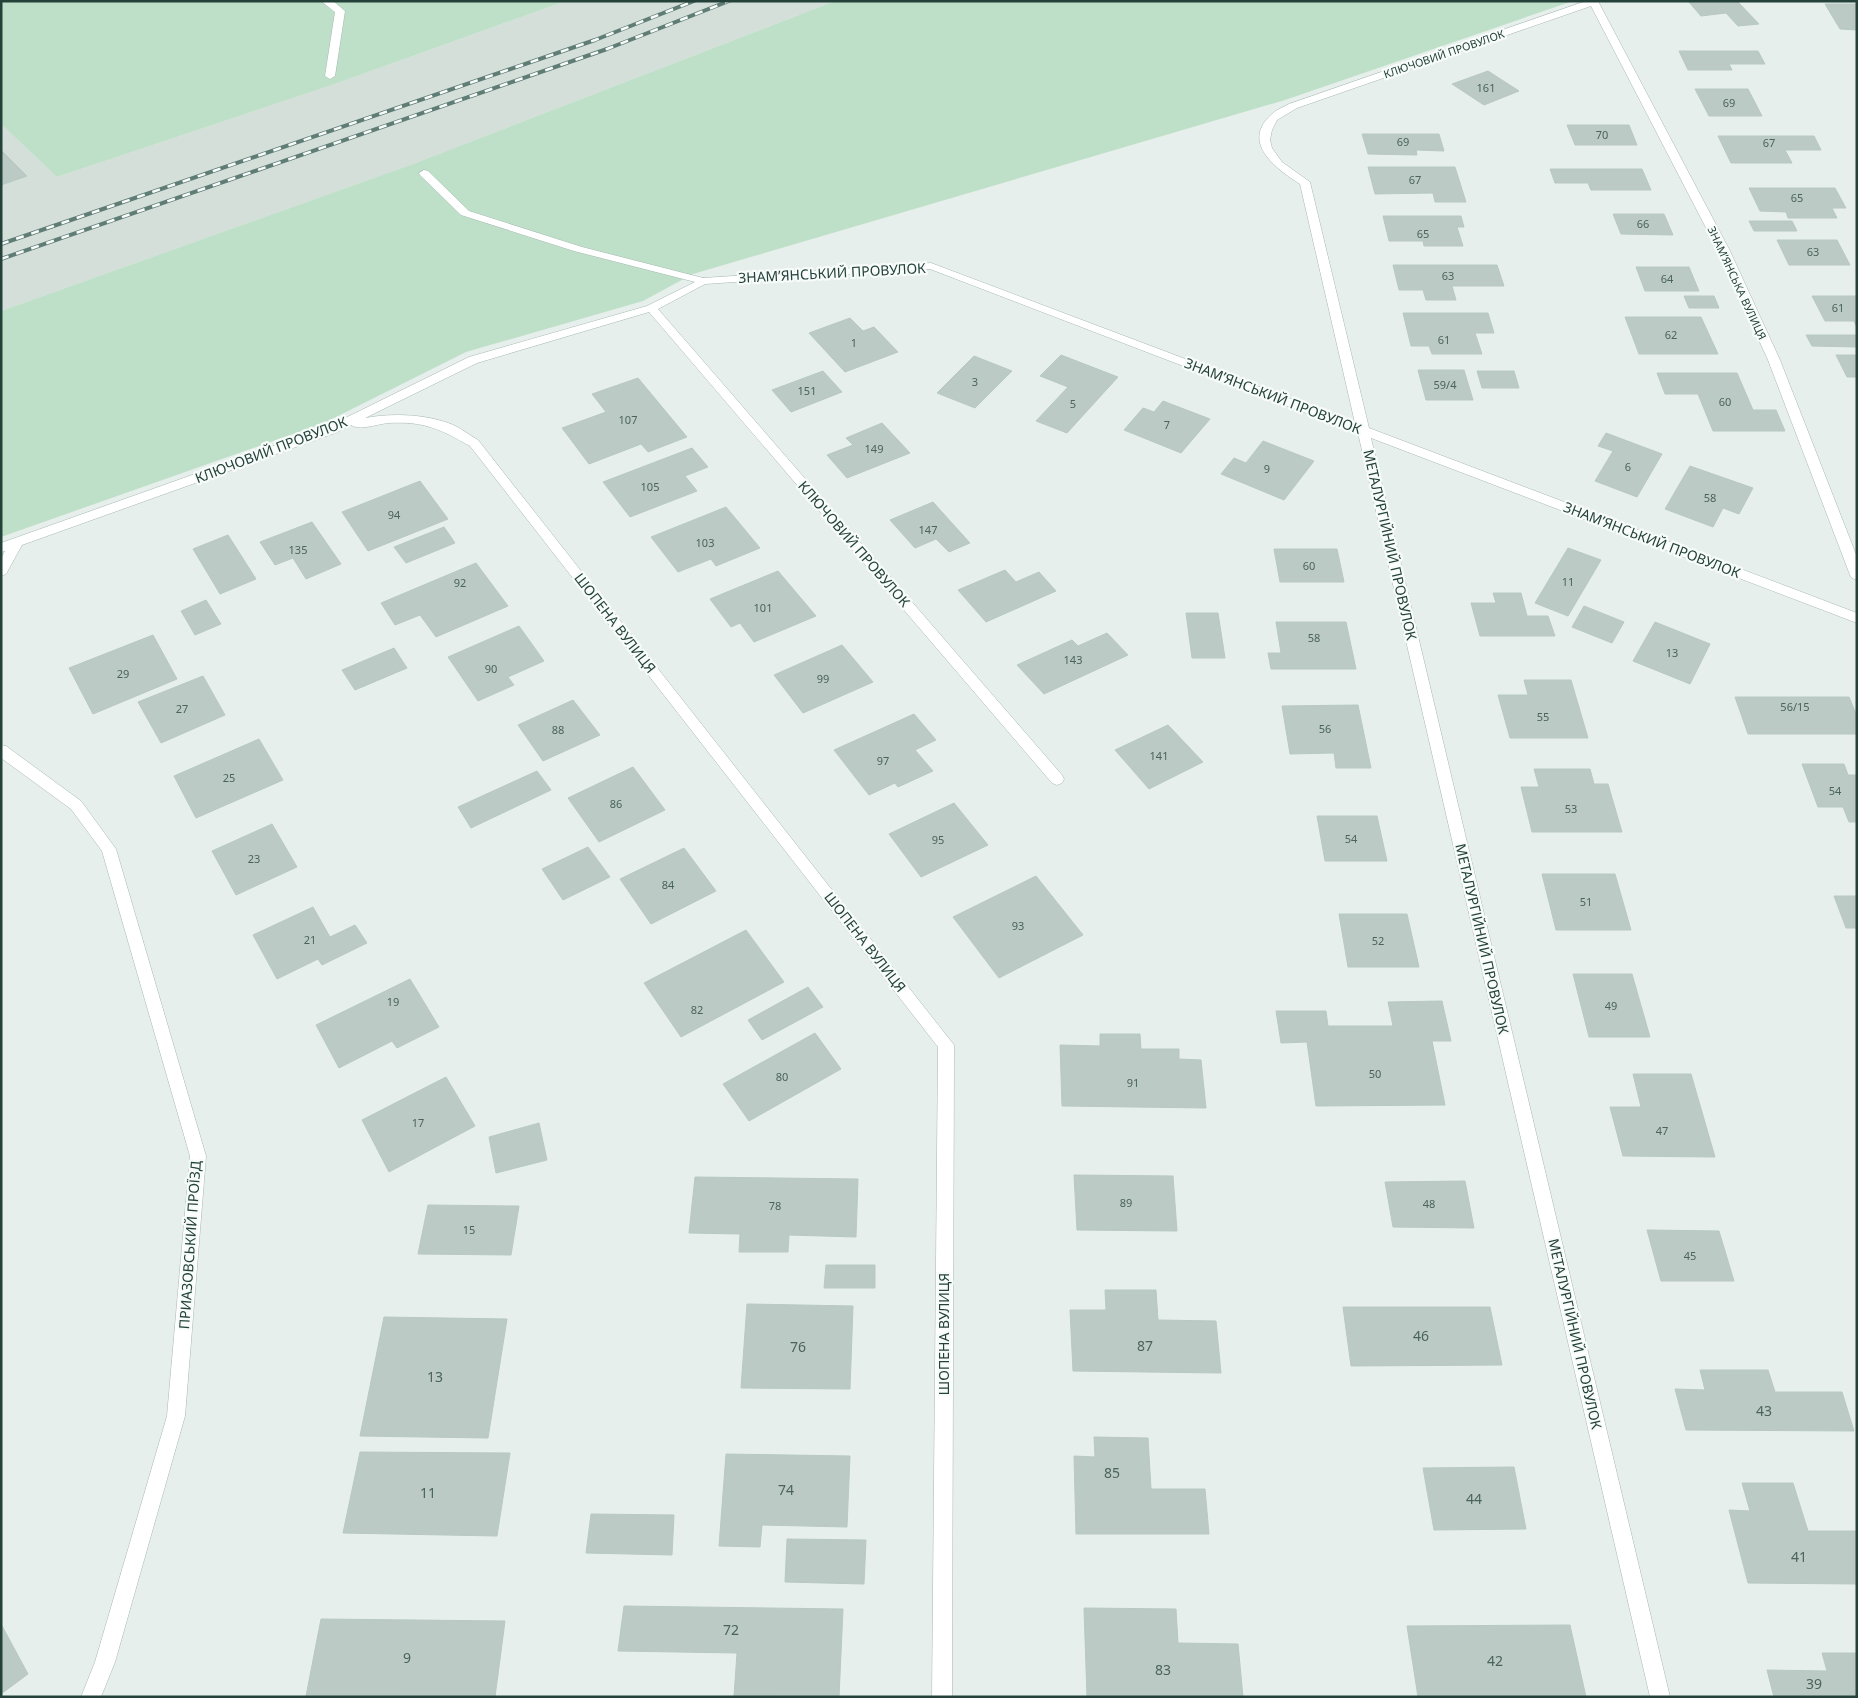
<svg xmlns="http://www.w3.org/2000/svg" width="1858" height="1698" font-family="'Noto Sans',sans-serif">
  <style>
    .built { fill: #d4dfda }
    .green { fill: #bfe0c8 }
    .building { fill: #bbcac4; stroke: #b8c9c2 }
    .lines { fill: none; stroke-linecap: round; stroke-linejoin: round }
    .lane-casing { stroke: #a8b8b2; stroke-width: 1 }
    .street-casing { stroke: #a8b8b2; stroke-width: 1 }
    .lane { fill: #fff; fill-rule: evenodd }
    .street { fill: #fff; fill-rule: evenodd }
    .rail-casing { stroke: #5f7d75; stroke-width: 4 }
    .rail { stroke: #f7fbf9; stroke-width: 2.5; stroke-dasharray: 8; stroke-linecap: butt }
    .labels { text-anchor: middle; stroke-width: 4.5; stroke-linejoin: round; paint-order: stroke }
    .far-street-label { font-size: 11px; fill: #24423a; stroke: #f7fbf9 }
    .number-label { font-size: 11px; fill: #4a645c }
    .street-label { font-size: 14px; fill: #24423a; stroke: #f7fbf9 }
    .near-number-label { font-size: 14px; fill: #4a645c }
  </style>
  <rect width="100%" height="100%" fill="#e6efeb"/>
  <path class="built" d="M566 1H835L413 164 1 311V124L57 177 332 85Z"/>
  <path class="green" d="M1 1H566L332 85 57 177 1 124Z
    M835 1H1573L1285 100 693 274 643 301 466 352 324 423 1 537V311L413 164Z"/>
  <path class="building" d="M1688 1H1737L1759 24 1738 26 1726 13 1701 16Z
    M1825 4H1857V30L1840 29Z
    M1679 51H1758L1765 64H1729L1732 70H1688Z
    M1488 71 1519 91 1484 105 1452 84Z
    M1695 89H1748L1762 116H1709Z
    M1567 125H1629L1637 145H1575Z
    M1362 134H1439L1444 151 1416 150 1417 155 1368 154Z
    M1718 136H1814L1821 150H1785L1792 163H1731Z
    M1 150 27 176 1 185Z
    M1368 167H1455L1466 202H1435L1433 193 1375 194Z
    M1550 169H1642L1651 190H1591L1588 183H1555Z
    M1749 188H1835L1846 208H1832L1837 218H1788L1786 212 1760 211Z
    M1613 214H1664L1673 235 1621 234Z
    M1383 216H1461L1464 227H1457L1463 246H1424L1423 241H1389Z
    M1749 221H1792L1797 231H1754Z
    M1777 240H1837L1850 265H1789Z
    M1393 265H1497L1504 286H1452L1456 300H1426L1423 290H1399Z
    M1636 267H1689L1699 291H1645Z
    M1684 296H1714L1719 308H1689Z
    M1812 296H1857V328L1854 321H1825Z
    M1403 313H1488L1494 333H1475L1482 354H1432L1429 346H1411Z
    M1625 317H1701L1718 354H1639Z
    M850 318 863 331 874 327 898 352 845 372 809 333Z
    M1806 335H1857V347L1812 346Z
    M1061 355 1118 377 1067 433 1036 421 1068 387 1040 376Z
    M1836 355H1857V377H1847Z
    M974 356 1012 371 975 408 937 393Z
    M1418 370H1464L1473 400H1426Z
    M823 371 842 392 791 412 772 390Z
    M1477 371H1514L1519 388H1482Z
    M1657 373H1737L1753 410H1776L1785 431H1713L1698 394H1665Z
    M638 378 687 437 648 452 641 444 589 464 562 428 606 412 592 394Z
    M1163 401 1210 419 1181 453 1124 430 1143 408 1154 412Z
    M882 423 910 453 847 478 827 455 853 445 846 438Z
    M1606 433 1662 454 1637 497 1595 481 1613 451 1598 446Z
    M1263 441 1314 461 1284 500 1221 474 1234 458 1246 463Z
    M692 448 708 467 685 476 697 491 630 517 603 482Z
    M1690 466 1753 488 1739 514 1723 508 1713 527 1665 509Z
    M420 481 448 519 368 551 342 512Z
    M933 502 970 543 949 552 936 539 915 548 890 520Z
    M726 507 760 548 716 566 711 559 678 572 651 537Z
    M312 522 341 564 306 579 293 558 275 565 260 542Z
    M444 527 455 543 406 563 394 547Z
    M228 535 256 579 220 594 193 549Z
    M1568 548 1601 560 1568 616 1535 603Z
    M1274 549H1337L1344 582H1280Z
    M476 563 508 606 436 637 420 615 395 625 381 603Z
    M1005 570 1016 582 1039 572 1056 591 986 622 958 590Z
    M778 571 816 616 754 642 740 623 731 627 710 599Z
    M1493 593H1521L1527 616H1548L1555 636H1480L1471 603H1496Z
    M206 600 221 624 195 635 181 611Z
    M1584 606 1624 622 1612 643 1572 627Z
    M1186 613H1218L1225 658H1192Z
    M1276 622H1346L1356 669H1271L1268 653H1281Z
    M1655 622 1710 644 1690 684 1633 661Z
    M519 626 544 661 508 677 514 685 478 701 448 657Z
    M1107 633 1128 655 1044 694 1017 665 1072 640 1078 646Z
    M153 635 177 679 93 714 69 668Z
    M842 645 873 682 803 713 774 675Z
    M394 648 407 668 355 690 342 670Z
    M203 676 225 715 161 743 138 702Z
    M1524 680H1571L1588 738H1510L1498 695H1528Z
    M1735 697H1849L1857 716V734H1748Z
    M573 700 600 735 543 761 518 725Z
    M1358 705 1371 768H1336L1334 753 1290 754 1282 706Z
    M914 714 936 740 915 750 933 771 898 787 895 783 869 795 834 750Z
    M1168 725 1203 762 1149 789 1115 750Z
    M259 739 283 780 196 818 174 776Z
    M1802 764H1844L1848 775H1857V822H1849L1843 807H1818Z
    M633 767 665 810 599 842 568 798Z
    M1534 769H1590L1594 784H1608L1622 832H1532L1521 787H1539Z
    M537 771 551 790 471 828 458 807Z
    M954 803 988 845 921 877 889 834Z
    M1317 816H1377L1387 861H1325Z
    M272 824 297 867 236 895 212 851Z
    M588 847 610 877 563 900 542 869Z
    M684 848 716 891 651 924 620 879Z
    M1542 874H1615L1631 930H1556Z
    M1036 876 1083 935 999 978 953 917Z
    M1834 896H1857V928H1846Z
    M313 907 330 937 355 925 367 943 322 965 318 959 277 979 253 935Z
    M1339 914H1407L1419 967H1348Z
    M746 930 784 982 681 1037 644 983Z
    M1573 974H1632L1650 1037H1589Z
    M410 979 439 1027 397 1048 392 1041 339 1068 316 1025Z
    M808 987 823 1007 762 1040 748 1020Z
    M1442 1001 1451 1041H1432L1445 1105 1316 1106 1307 1042 1281 1043 1276 1011H1326L1328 1026H1393L1388 1002Z
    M815 1033 841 1069 749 1121 723 1084Z
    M1100 1034H1140L1141 1049H1179V1059L1201 1060 1206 1108 1062 1106 1060 1045 1100 1046Z
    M1633 1074H1691L1715 1157 1623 1156 1610 1107H1641Z
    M446 1077 475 1126 389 1172 362 1120Z
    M539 1123 547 1160 496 1173 489 1137Z
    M1074 1175 1173 1176 1177 1231 1077 1230Z
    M695 1177 858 1179 856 1237 789 1235 788 1252H739L740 1234 689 1233Z
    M1465 1181 1474 1228 1393 1227 1385 1182Z
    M428 1205 519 1206 511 1255 418 1254Z
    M1647 1230 1719 1231 1734 1281H1661Z
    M826 1265H875V1288H824Z
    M1105 1290H1156L1158 1320 1216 1321 1221 1373 1073 1371 1070 1310H1106Z
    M747 1304 853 1306 850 1389 741 1388Z
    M1343 1307H1490L1502 1365 1351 1366Z
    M384 1317 507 1319 488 1438 360 1436Z
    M1700 1370H1768L1775 1392H1842L1854 1431 1686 1430 1675 1389 1705 1390Z
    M1094 1437 1148 1438 1151 1489H1205L1209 1534H1076L1074 1456 1095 1457Z
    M360 1452 510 1453 497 1536 343 1533Z
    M726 1454 850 1456 847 1527 762 1525 760 1547 719 1546Z
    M1514 1467 1526 1529 1434 1530 1423 1468Z
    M1742 1483H1793L1808 1531H1857V1584L1748 1583 1729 1510 1750 1511Z
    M591 1514 674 1515 672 1555 586 1553Z
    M787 1539 866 1540 864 1584 785 1582Z
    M624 1606 843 1609 839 1697 734 1696 737 1653 618 1651Z
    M1084 1608 1176 1609 1178 1643 1238 1644 1243 1697H1087Z
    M321 1619 505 1621 495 1697 306 1696Z
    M1 1624 28 1674 1 1694Z
    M1570 1625 1586 1697H1418L1407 1626Z
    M1822 1653H1857V1697H1774L1767 1670 1827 1671Z"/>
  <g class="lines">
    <g class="lane-casing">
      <path id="lane" d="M321 1H333L345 11 335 76 330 79 325 76 335 12Z
        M424 170 428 171 469 211 582 247 707 279 709 281 703 284 574 251 461 215 420 175 419 173Z"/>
    </g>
    <g class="street-casing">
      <path id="street" d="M1586 1H1601L1599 3 1730 251 1780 360 1857 557V580L1852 578 1850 575 1768 360 1718 251 1591 6 1297 108 1277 120 1272 130 1270 140 1272 148 1282 162 1310 182 1369 428 1857 613V623L1371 438 1670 1697H1650L1358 433 930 269 705 284 658 309 1062 775 1064 779 1062 783 1057 785 1052 783 649 312 477 363 365 418C393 413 424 414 451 424 461 428 469 435 478 440L954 1045 952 1697H932L938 1047 470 446C440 429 424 421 388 423 378 424 359 431 351 425L335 433 22 545 6 574 1 576V559L5 551 1 552V543L327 427 469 357 647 306 703 278 931 263 1355 423 1300 184C1276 169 1240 142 1272 114 1277 109 1284 107 1289 104Z
        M1 745 6 746 81 801 116 849 206 1156 185 1416 115 1662 101 1697H81L95 1662 167 1416 190 1156 102 851 71 809 1 758Z"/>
    </g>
    <use href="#lane" class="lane"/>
    <use href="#street" class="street"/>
    <g class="rail-casing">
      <path id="rail" d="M1 244 595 40 694 1
        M1 259 607 49 729 1"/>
    </g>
    <use href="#rail" class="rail"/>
  </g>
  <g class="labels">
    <g class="far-street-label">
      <text transform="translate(1444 54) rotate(-19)" y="4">КЛЮЧОВИЙ ПРОВУЛОК</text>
      <text transform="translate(1737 283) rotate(65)" y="4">ЗНАМ’ЯНСЬКА ВУЛИЦЯ</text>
    </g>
    <g class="number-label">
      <text x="1486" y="92">161</text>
      <text x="1729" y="107">69</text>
      <text x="1602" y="139">70</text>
      <text x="1403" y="146">69</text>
      <text x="1769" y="147">67</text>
      <text x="1415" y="184">67</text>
      <text x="1797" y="202">65</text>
      <text x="1643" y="228">66</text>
      <text x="1423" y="238">65</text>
      <text x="1813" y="256">63</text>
      <text x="1448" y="280">63</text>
      <text x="1667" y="283">64</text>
      <text x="1838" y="312">61</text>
      <text x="1671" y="339">62</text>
      <text x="1444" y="344">61</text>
      <text x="854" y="347">1</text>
      <text x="975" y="386">3</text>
      <text x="1445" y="389">59/4</text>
      <text x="807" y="395">151</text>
      <text x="1725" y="406">60</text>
      <text x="1073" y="408">5</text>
      <text x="628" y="424">107</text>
      <text x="1167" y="429">7</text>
      <text x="874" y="453">149</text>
      <text x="1628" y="471">6</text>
      <text x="1267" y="473">9</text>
      <text x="650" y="491">105</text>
      <text x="1710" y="502">58</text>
      <text x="394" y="519">94</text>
      <text x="928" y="534">147</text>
      <text x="705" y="547">103</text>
      <text x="298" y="554">135</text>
      <text x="1309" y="570">60</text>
      <text x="1568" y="586">11</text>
      <text x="460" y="587">92</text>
      <text x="763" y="612">101</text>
      <text x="1314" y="642">58</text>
      <text x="1672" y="657">13</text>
      <text x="1073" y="664">143</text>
      <text x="491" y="673">90</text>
      <text x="123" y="678">29</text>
      <text x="823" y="683">99</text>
      <text x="1795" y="711">56/15</text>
      <text x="182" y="713">27</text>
      <text x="1543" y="721">55</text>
      <text x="1325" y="733">56</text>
      <text x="558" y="734">88</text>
      <text x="1159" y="760">141</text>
      <text x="883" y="765">97</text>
      <text x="229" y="782">25</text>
      <text x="1835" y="795">54</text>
      <text x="616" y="808">86</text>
      <text x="1571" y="813">53</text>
      <text x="1351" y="843">54</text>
      <text x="938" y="844">95</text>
      <text x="254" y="863">23</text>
      <text x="668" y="889">84</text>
      <text x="1586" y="906">51</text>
      <text x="1018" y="930">93</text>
      <text x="310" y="944">21</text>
      <text x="1378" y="945">52</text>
      <text x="393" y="1006">19</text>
      <text x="1611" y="1010">49</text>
      <text x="697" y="1014">82</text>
      <text x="1375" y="1078">50</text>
      <text x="782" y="1081">80</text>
      <text x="1133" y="1087">91</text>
      <text x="418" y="1127">17</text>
      <text x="1662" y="1135">47</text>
      <text x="1126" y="1207">89</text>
      <text x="1429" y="1208">48</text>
      <text x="775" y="1210">78</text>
      <text x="469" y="1234">15</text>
      <text x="1690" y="1260">45</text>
    </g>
    <g class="street-label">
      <text transform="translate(832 273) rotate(-3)" y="5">ЗНАМ’ЯНСЬКИЙ ПРОВУЛОК</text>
      <text transform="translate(1273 396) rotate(21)" y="5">ЗНАМ’ЯНСЬКИЙ ПРОВУЛОК</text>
      <text transform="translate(271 450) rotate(-21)" y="5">КЛЮЧОВИЙ ПРОВУЛОК</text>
      <text transform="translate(1652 540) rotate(21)" y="5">ЗНАМ’ЯНСЬКИЙ ПРОВУЛОК</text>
      <text transform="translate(854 544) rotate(49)" y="5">КЛЮЧОВИЙ ПРОВУЛОК</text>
      <text transform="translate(1390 545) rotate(77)" y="5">МЕТАЛУРГІЙНИЙ ПРОВУЛОК</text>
      <text transform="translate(615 623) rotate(52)" y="5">ШОПЕНА ВУЛИЦЯ</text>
      <text transform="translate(1482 939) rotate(77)" y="5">МЕТАЛУРГІЙНИЙ ПРОВУЛОК</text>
      <text transform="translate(865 942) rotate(52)" y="5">ШОПЕНА ВУЛИЦЯ</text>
      <text transform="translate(190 1245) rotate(-86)" y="5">ПРИАЗОВСЬКИЙ ПРОЇЗД</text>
      <text transform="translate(944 1334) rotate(-90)" y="5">ШОПЕНА ВУЛИЦЯ</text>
      <text transform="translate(1575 1334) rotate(77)" y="5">МЕТАЛУРГІЙНИЙ ПРОВУЛОК</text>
    </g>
    <g class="near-number-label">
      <text x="1421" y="1341">46</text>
      <text x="1145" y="1351">87</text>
      <text x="798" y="1352">76</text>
      <text x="435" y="1382">13</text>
      <text x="1764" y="1416">43</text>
      <text x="1112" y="1478">85</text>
      <text x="786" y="1495">74</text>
      <text x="428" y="1498">11</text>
      <text x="1474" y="1504">44</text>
      <text x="1799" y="1562">41</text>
      <text x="731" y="1635">72</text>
      <text x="407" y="1663">9</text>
      <text x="1495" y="1666">42</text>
      <text x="1163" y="1675">83</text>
      <text x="1814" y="1689">39</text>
    </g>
  </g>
  <rect width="1858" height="1698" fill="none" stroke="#24423a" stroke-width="5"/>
</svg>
